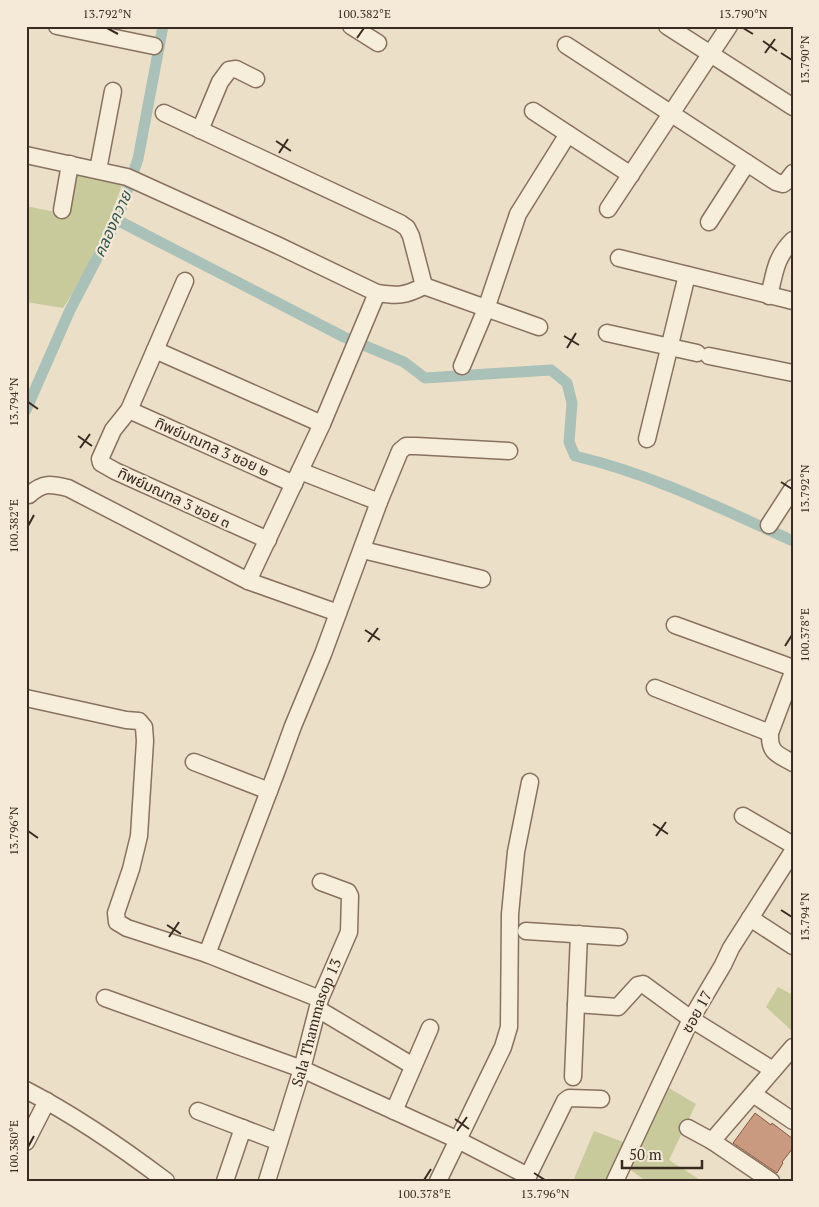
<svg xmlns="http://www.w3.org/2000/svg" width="819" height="1207" font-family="'PT Serif','Noto Sans Thai',serif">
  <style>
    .green { fill: #c8ca9c }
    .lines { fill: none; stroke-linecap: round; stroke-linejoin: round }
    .canal { stroke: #a9c1b8; stroke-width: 11 }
    .building { fill: #c99980; stroke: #865a45 }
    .minor-casing { stroke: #88715e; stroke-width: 19 }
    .minor { stroke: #f7eddb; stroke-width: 16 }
    .ticks { fill: none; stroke: #392b21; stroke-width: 2 }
    .labels { text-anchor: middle; stroke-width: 4.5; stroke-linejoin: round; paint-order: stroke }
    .street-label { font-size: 15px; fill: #392b21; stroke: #f4ead7 }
    .water-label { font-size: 16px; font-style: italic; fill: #315852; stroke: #f4ead7 }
    .neatline { fill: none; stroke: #392b21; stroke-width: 2 }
    .ticks-label { font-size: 12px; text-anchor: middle; fill: #392b21 }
  </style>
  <rect width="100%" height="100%" fill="#ecdfc8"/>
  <path class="green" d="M72 171 123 182C108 226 89 270 63 308L26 302V206L65 214Z
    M778 987 793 995V1032L766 1007Z
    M669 1088 696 1104 669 1160 702 1181H646L629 1169Z
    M594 1131 626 1143 608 1181H573Z"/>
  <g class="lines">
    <path class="canal" d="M117 220 344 337 404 362 425 378 551 370 567 383 572 403 569 442 575 456C652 474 722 509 793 541
      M26 410 70 310 117 220 138 159 163 26"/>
  </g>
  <path class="building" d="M755 1113 771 1125 772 1123 793 1139V1148L782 1162 783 1163 777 1173 733 1143Z"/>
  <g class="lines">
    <g class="minor-casing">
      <g id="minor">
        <path d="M57 26 154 46"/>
        <path d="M351 26 378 43"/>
        <path d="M667 26 793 107"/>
        <path d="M566 45 776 182 783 184 787 181 793 173"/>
        <path d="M533 111 568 134"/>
        <path d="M164 113 400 223 407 228 411 236 424 286"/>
        <path d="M200 130 220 82 229 70 236 69 256 79"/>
        <path d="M26 155 127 177 277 245 377 293C398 296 405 296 424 286L539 327"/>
        <path d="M98 170 113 91"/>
        <path d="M608 209 729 26"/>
        <path d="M62 210 70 164"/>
        <path d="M709 222 747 163"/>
        <path d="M619 258 793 301"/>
        <path d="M185 281 129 410 113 430 100 459 101 463 115 471 268 540"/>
        <path d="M769 296C775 272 775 258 793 240"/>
        <path d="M607 333 697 353"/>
        <path d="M155 350 322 424"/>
        <path d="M709 356 793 373"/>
        <path d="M462 366 486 309 518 214 568 134 631 175"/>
        <path d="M129 410 294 484"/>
        <path d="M647 439 687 275"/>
        <path d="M300 471 379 502"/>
        <path d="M29 495C43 482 51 484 68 488L248 581 338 613"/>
        <path d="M769 525 793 488"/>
        <path d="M363 550 482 579"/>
        <path d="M248 581 322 424 377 293"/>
        <path d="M675 625 793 668"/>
        <path d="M793 672 770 733C769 753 777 754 793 763"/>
        <path d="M655 688 770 733"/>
        <path d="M26 698 126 720 139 721 144 727 145 741 139 836 131 869 116 913 117 922 127 928 207 954 320 999"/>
        <path d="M194 762 269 791"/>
        <path d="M743 816 793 845"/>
        <path d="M750 918 793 946"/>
        <path d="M526 931 619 937"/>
        <path d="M207 954 277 770 293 726 323 654 379 502 400 451 406 446H416L509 451"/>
        <path d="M105 998 302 1069 458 1140 528 1176 526 1181"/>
        <path d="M576 1004 618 1007 638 985 643 984 691 1019 773 1070"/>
        <path d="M318 1009 413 1066"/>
        <path d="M573 1077 579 934"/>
        <path d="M26 1090C76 1116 121 1147 166 1181"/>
        <path d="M753 1094 793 1121"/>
        <path d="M198 1111 279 1142"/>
        <path d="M394 1111 430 1028"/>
        <path d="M688 1128 712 1141 771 1181"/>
        <path d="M712 1141 793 1047"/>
        <path d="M26 1142 47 1101"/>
        <path d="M528 1176 565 1101 569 1098 601 1099"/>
        <path d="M225 1181 243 1128"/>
        <path id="s1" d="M267 1181 302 1069 320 999 349 932 350 896 348 892 321 882"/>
        <path d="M438 1181 503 1047 509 1027 510 914 516 852 530 782"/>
        <path d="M615 1181 691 1019 723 965 731 948 793 851"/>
      </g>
    </g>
    <use href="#minor" class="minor"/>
  </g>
  <path class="ticks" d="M107 28 118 34M743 28 753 34M357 38 364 28M763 41 777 51M765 53 775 39M781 53 792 60M276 141 291 151M279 153 288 139M564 336 579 345M567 348 576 333M28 402 38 409M78 436 92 446M80 448 90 434M781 482 792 489M28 526 34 515M365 630 380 640M368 642 378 628M785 646 792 635M653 824 668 834M28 831 38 838M656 836 666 822M781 910 792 917M167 925 181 934M169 937 179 922M455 1119 469 1129M457 1131 467 1117M28 1147 34 1136M534 1173 545 1180M424 1180 431 1169"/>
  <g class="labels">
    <g class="street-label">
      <text transform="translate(212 447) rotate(24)" y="5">ทิพย์มณฑล 3 ซอย ๒</text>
      <text transform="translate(174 498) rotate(25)" y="5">ทิพย์มณฑล 3 ซอย ๓</text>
      <text transform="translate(697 1012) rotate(-61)" y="5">ซอย 17</text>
      <text dy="5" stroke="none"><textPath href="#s1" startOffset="166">Sala Thammasop 13</textPath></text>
    </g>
    <g class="water-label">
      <text transform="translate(112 224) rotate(-66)" y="6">คลองควาย</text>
    </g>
  </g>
  <rect width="819" height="1207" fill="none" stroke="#f4ead7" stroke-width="55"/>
  <path d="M622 1160v8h80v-8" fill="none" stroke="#392b21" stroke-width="2.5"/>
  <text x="629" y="1160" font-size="15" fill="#392b21" stroke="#f4ead7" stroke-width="4" paint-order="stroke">50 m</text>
  <rect x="28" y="28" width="764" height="1152" class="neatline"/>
  <g class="ticks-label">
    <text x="107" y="18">13.792°N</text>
    <text x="364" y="18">100.382°E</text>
    <text x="743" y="18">13.790°N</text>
    <text transform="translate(805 60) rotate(-90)" y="4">13.790°N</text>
    <text transform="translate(14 402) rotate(-90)" y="4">13.794°N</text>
    <text transform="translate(805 489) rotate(-90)" y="4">13.792°N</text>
    <text transform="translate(14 526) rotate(-90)" y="4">100.382°E</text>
    <text transform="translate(805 635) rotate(-90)" y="4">100.378°E</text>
    <text transform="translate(14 831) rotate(-90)" y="4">13.796°N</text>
    <text transform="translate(805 917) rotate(-90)" y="4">13.794°N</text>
    <text transform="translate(14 1147) rotate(-90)" y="4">100.380°E</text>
    <text x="424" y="1198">100.378°E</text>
    <text x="545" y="1198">13.796°N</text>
  </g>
</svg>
